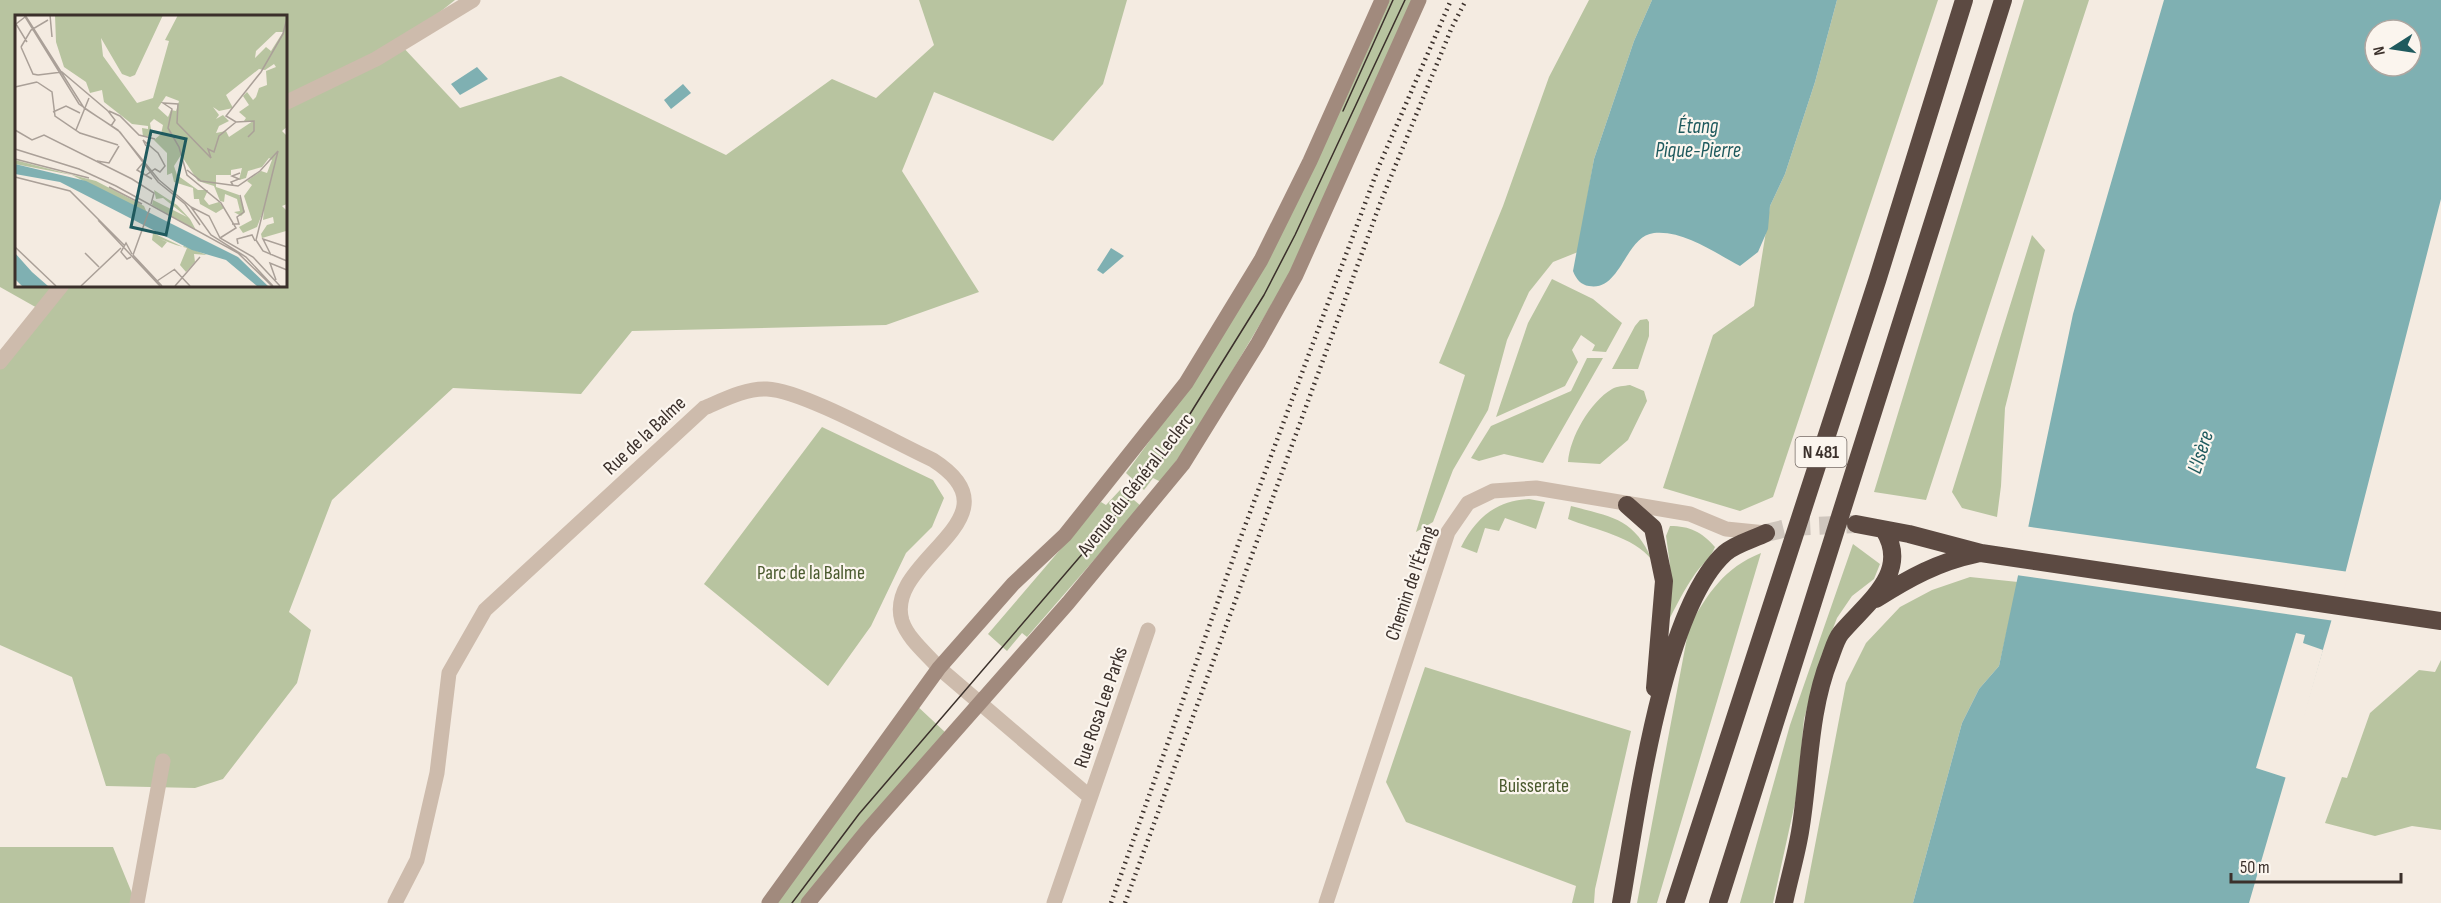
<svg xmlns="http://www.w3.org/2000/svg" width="2441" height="903" font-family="'Sofia Sans Condensed',sans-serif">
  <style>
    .green { fill: #b8c4a0; fill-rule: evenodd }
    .water { fill: #7fb0b2; fill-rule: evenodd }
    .pier { fill: #f4ebe1 }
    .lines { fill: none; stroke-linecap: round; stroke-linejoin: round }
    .highway-tunnel { stroke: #cfc6bd; stroke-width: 18; stroke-dasharray: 18 9; stroke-linecap: butt }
    .street { stroke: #cdbbac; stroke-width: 15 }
    .secondary { stroke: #a18a7d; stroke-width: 15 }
    .highway { stroke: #5c4a42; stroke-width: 18 }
    .tram { stroke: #3b302b; stroke-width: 1.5 }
    .rail { stroke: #3b302b; stroke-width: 4.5; stroke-dasharray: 1.5 4.5; stroke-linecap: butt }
    .labels { text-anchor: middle; stroke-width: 4.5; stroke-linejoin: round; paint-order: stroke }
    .shield { fill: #fbf5ee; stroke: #756b66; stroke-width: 1.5 }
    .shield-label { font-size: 18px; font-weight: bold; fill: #3b302b }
    .street-label { font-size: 20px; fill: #3b302b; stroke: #fbf5ee }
    .park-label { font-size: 20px; fill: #4a5a2e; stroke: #fbf5ee }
    .water-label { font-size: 21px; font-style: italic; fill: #1f5a5e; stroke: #fbf5ee }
    .inset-road { fill: none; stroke: #aaa098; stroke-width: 1.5 }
    .view { fill: #1f5a5e; fill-opacity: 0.15; stroke: #1f5a5e; stroke-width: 3 }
    .inset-edge { fill: none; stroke: #3b302b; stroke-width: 3 }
  </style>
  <rect width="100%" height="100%" fill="#f4ebe1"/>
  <path class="green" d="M0 0H455L400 44 460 108 561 76 726 155 832 79 876 98 934 45 919 0H1127L1103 84 1053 141 934 92 902 171 979 292 886 325 632 331 581 394 453 388 332 500 289 612 311 630 297 683 223 779 195 788 106 786 72 677 0 645V359L39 309 0 287ZM16 16H285V285H16Z
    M1388 0H1414L1289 275 1192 439 1161 482 1153 478 1144 490 1126 473 1192 383Z
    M1589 0H1652L1634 41 1594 159 1578 252 1553 262 1529 292 1507 340 1488 410 1453 470 1433 522 1416 532 1465 375 1439 363 1503 206 1549 77Z
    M1837 0H1938L1773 497 1740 511 1663 488 1713 335 1754 306 1770 206 1785 174 1815 82Z
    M2024 0H2089L1926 500 1874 492Z
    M2032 235 2045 250 2005 408 2001 486 1997 517 1962 508 1952 492Z
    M1552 279 1593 299 1622 323 1606 352 1592 351 1595 345 1581 335 1572 350 1578 362 1565 386 1496 417 1528 323Z
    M1647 319 1649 322V336L1638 369H1612L1635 326 1640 320Z
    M1587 358H1603L1543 463 1504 454 1479 461 1471 458 1491 426 1571 391Z
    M1630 385 1644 391 1647 401 1628 440 1600 464 1568 462C1570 437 1590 402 1612 389 1617 386 1624 386 1630 385Z
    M822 427 933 480 944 498 932 527 906 553 871 626 828 686 704 584Z
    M1121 489 1141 506 1027 637 1022 633 1007 651 988 634 1101 502 1106 505Z
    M1529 499 1545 502 1536 529 1505 518 1499 531 1485 528 1477 553 1461 547C1476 518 1495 501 1529 499Z
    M1571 506C1612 517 1634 518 1652 560 1633 536 1595 530 1568 519Z
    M1670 526C1690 526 1702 532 1715 547 1710 559 1702 564 1695 574 1684 590 1676 606 1667 624L1670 565 1666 536Z
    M1853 544 1880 564 1874 579 1852 596 1837 618 1819 665 1804 719 1797 794 1773 903H1740L1790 725Z
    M1761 553 1657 903H1637L1689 627C1708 593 1724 568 1761 553Z
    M1970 577 2018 582 1999 666 1979 689 1962 723 1913 903H1804L1846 683 1866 643 1900 607 1932 590Z
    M2441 660V830L2412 826 2375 836 2325 823 2342 777 2347 778 2370 713 2419 670 2435 672Z
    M1425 667 1631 731 1595 889 1594 903H1572L1576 886 1406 822 1386 782Z
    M915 704 946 733 802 903H775Z
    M0 847H113L136 903H0Z"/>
  <path class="water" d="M1652 0H1837L1815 82 1785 174 1770 206 1768 229 1758 252 1740 266C1715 253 1684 230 1654 233 1625 236 1621 292 1589 286 1581 285 1576 279 1573 271L1594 159 1634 41Z
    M2164 0H2441V199L2345 574 2249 903H1913L1962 723 1979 689 1999 666 2073 314ZM2375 30H2411V66H2375Z
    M477 67 488 79 460 95 451 84Z
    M683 84 691 93 671 109 664 100Z
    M1111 248 1124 256 1103 274 1097 270Z"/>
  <path class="pier" d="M2024 526 2349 572 2335 621 2016 575Z
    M2296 633 2305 635 2303 643 2323 650 2287 778 2256 768Z"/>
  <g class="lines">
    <path class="highway-tunnel" d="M1766 533 1791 527 1856 524"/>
    <path class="street" d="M285 103 376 59 473 0
      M0 362 62 285
      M137 903 163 761
      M395 903 417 860 437 773 449 673 485 610 704 408C723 400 746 388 767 389 802 390 896 443 933 460 1025 519 883 559 902 621 908 639 927 654 939 668L1090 797
      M1054 903 1148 630
      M1326 903 1448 532 1468 503 1493 491 1536 488 1690 514 1726 529 1766 533"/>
    <path class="secondary" d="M769 903 939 668 1013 584 1065 535 1186 383 1261 260 1310 161 1382 0
      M808 903 866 832 1068 603 1183 464 1258 343 1296 275 1419 0"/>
    <path class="highway" d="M1627 505 1653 528 1664 581 1655 688
      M1856 524 1909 534 1981 553 2441 621
      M1876 599C1909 578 1938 562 1976 554
      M1621 903C1636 817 1662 610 1725 553 1735 544 1754 539 1766 533
      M1675 903 1877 281 1964 0
      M1718 903 2003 0
      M1784 903C1789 879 1796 856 1800 832 1810 773 1808 713 1830 658 1833 650 1836 639 1841 633 1866 603 1911 573 1884 530"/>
    <path class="tram" d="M1343 111 1393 0
      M792 903 859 814 1157 467 1264 295 1295 235 1405 0"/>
    <path class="rail" d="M1111 903 1239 542 1379 166 1451 0
      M1125 903 1381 201 1452 27 1466 0"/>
  </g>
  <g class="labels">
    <rect class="shield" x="1795.5" y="437" width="51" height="30" rx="4.5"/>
    <g class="shield-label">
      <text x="1821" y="458">N 481</text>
    </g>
    <g class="street-label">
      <text transform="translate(644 435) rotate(-43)" y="7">Rue de la Balme</text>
      <text transform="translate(1135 484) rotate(-52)" y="7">Avenue du Général Leclerc</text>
      <text transform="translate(1410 583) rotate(-71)" y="7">Chemin de l'Étang</text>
      <text transform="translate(1100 707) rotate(-71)" y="7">Rue Rosa Lee Parks</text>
    </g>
    <g class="park-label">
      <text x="811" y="579">Parc de la Balme</text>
      <text x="1534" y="792">Buisserate</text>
    </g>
    <g class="water-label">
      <text x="1698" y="133">Étang<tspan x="1698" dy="24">Pique-Pierre</tspan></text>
      <text transform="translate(2200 452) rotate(-72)" y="7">L'Isère</text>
    </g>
  </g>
  <g transform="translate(15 15)">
    <rect width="272" height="272" fill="#f4ebe1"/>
    <path d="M40 0H148L120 60 115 62 107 59 86 23 88 41 122 88 138 83 154 26 150 25 163 0H271L272 112 267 116 271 120 272 189 267 191 271 195V216L247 223 246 219 252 210 259 208 258 202 248 205 249 194 242 212 228 218 224 212 237 205 229 181 237 170 232 166 246 156 252 158 257 145 254 143 247 152 233 156 231 163 224 165 227 153 216 155V160H201V172L224 180 230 197 226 201 219 197 225 196 222 184 210 179 209 187 205 186 199 171 183 166 166 140 159 151 162 160 183 175H193L189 184 194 190 204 187 209 193 201 198 185 189 184 184H179L178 173 159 167 157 158 152 160V138L139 125 146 119 148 110 139 104 135 108 137 121 128 122 127 113 133 114V111L117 109 89 87 87 75 75 78 71 67 49 52 41 27ZM261 17H268L256 36 251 32 240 43 241 36ZM259 49 261 52 251 56 252 70 244 73 241 82 238 85 232 77 228 81 234 90 224 97 231 103 229 106H238L214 122 211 116 201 118 204 111 214 106 208 100 201 104 204 100 198 92 204 96 218 93 211 80 244 54 250 55ZM151 81 164 86 161 96 156 95 153 102 143 93ZM0 145 81 166 129 191 132 198 57 160 0 149ZM139 175 162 190 175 204 181 215 137 190 138 185 172 202 148 183 141 184ZM138 218 168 232 169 231 192 240 179 239 180 247 171 257 165 250 172 233 161 230 145 224 152 227 147 233 137 225Z" fill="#b8c4a0" fill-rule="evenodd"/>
    <path d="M0 149 71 166 223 242 253 271H242L211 245 177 235 45 167 0 159ZM0 238 17 257 33 271H7L0 264Z" fill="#7fb0b2"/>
    <path class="inset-road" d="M9 0 64 89 105 117 143 167 170 189 185 210M10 0 69 93 103 115 144 165 176 192 196 220 231 242 258 271M35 0 37 22M10 2 1 9 12 27M6 32 16 15 33 5M6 32 18 59 23 60M23 60 47 57 93 96 100 105 96 111M22 67 37 77 40 101 65 118 103 130M0 72 22 67M94 96 105 101 124 120 140 124M38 97 51 91 65 98M0 115 17 125 29 120 117 164 139 178 136 189M61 115 74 83M233 122 239 116V106L221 107 211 101 246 57 268 19 272 3M0 134 64 154 101 171 223 238 257 271M0 144 74 163M82 146 94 148 104 131M128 148 122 155 137 164M172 155 186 166 223 171 245 156 263 136 241 225 248 236 272 246M131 160 140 154 145 157 150 151 143 138 128 125 131 131M0 162 55 176 109 230M218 170 216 167 224 164 217 161 225 158M94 172 127 189M176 192 194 201 205 223 238 242 265 271M83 205 145 271M217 209H224L222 202 229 197 225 180M205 223 221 213 206 188 172 160 164 132 153 113 157 94 148 88 163 89 162 108 196 143 193 134 199 137 204 121 221 107M223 229 222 224 237 220 240 226M0 232 41 271M70 238 84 252M118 240 147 271M118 240 135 193M256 240 248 224 272 232M116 242 112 244 106 237 111 228 117 239M159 254 175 271M261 265 255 248 272 255M142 266 160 254M66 271 106 233M160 271 185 242"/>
    <path class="view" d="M136 116 171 124 151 220 116 212Z"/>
    <rect width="272" height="272" class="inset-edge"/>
  </g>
  <g transform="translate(2393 48) rotate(258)"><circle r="28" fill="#fbf5ee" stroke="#aea6a0" stroke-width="1.5"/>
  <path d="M0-4.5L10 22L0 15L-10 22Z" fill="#1f5a5e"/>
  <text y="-9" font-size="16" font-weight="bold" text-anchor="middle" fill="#3b302b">N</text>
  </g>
  <path d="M2231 873v9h170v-9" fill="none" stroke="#3b302b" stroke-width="3"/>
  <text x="2240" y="873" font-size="18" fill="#3b302b" stroke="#fbf5ee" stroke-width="4.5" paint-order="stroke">50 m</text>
</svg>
